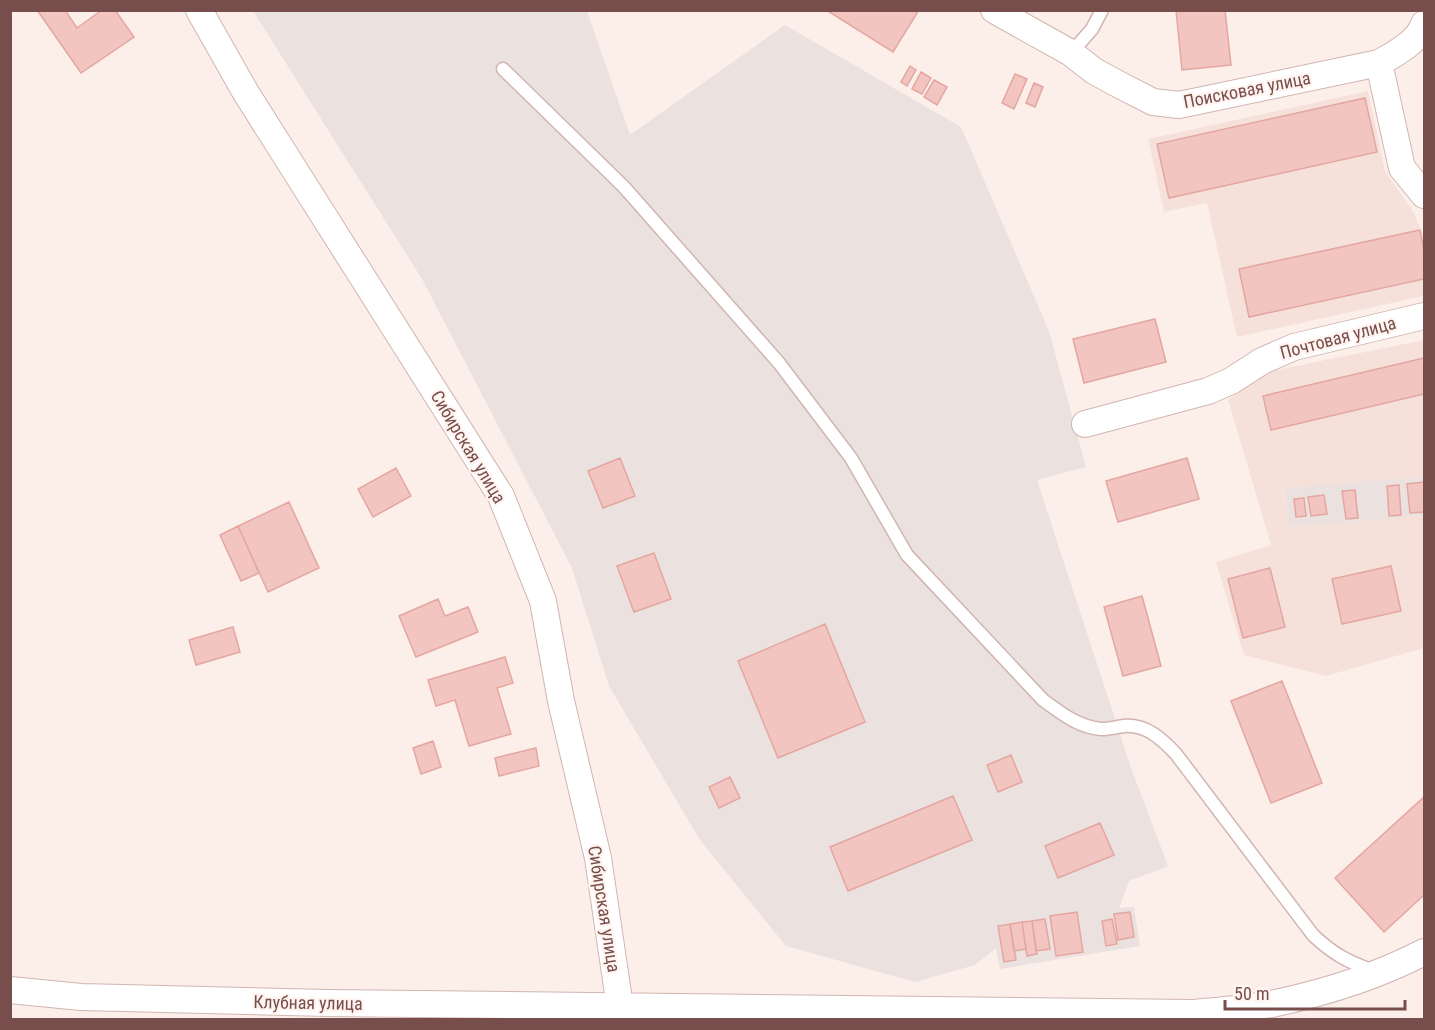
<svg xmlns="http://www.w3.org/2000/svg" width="1435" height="1030" font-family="'Roboto Condensed',sans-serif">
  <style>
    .residential { fill: #f6e1da }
    .industrial { fill: #ebe1df }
    .building { fill: #f2c5c0; stroke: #e4a6a1; stroke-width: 1.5 }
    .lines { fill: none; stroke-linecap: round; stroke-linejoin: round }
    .lane-casing { stroke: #d1b5b1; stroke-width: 15 }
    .street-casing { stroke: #d1b5b1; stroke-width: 28 }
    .lane { stroke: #fff; stroke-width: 12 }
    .street { stroke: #fff; stroke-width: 26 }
    .labels { text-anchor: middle; stroke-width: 4.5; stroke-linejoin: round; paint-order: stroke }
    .street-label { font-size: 18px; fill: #774e4c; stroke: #fff4ef }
  </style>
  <rect width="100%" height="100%" fill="#fcefe9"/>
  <path class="residential" d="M1368 91 1385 171 1414 213 1424 238V296L1237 337 1207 203 1164 212 1148 139Z
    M1424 340V477L1285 489 1288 527 1424 516V648L1326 676 1244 655 1216 562 1271 545 1228 400 1262 373Z"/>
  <path class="industrial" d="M253 11H587L630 135 785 25 961 127 1049 331 1086 467 1037 480 1131 768 1168 866 1129 881 1119 908 1134 907 1140 946 1000 969 996 948 975 965 915 982 786 946 700 840 609 686 572 568 422 279Z
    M1424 477V516L1288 527 1285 488Z"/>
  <path class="building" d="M37 10H65L77 28 102 10H115L134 37 81 73Z
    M826 10H919L893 52Z
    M1176 10H1225L1231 65 1182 70Z
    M910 66 916 70 907 86 901 82Z
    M921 72 931 78 922 94 912 89Z
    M1015 74 1027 79 1014 109 1002 103Z
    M934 80 947 87 937 105 924 97Z
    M1034 83 1043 87 1035 107 1026 103Z
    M1365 98 1377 152 1169 198 1157 144Z
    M1420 230 1424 251V279L1249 317 1239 269Z
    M1155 319 1166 362 1084 383 1073 339Z
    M1424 358V394L1271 430 1263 396Z
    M620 458 635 496 603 508 588 471Z
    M1187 458 1199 499 1118 522 1106 481Z
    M396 468 411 496 373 517 358 489Z
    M1424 482V512L1410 513 1407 484Z
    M1399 485 1401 515 1389 516 1387 486Z
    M1355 490 1358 518 1346 519 1342 491Z
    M1324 495 1327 514 1311 516 1308 497Z
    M1304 498 1306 516 1296 517 1294 499Z
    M289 502 319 568 268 592 238 526Z
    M238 526 259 573 241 581 220 535Z
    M654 553 671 599 634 612 617 566Z
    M1391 566 1401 611 1342 624 1332 579Z
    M1270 568 1285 627 1243 638 1228 579Z
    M1142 596 1161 666 1123 676 1104 607Z
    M438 599 445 616 468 607 478 632 416 657 399 616Z
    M825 624 865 722 778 758 738 661Z
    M233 627 240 652 196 665 189 640Z
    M505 657 513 683 497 688 511 734 469 746 455 700 436 706 428 680Z
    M1282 681 1322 783 1271 803 1231 701Z
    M433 741 441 767 421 774 413 748Z
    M536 748 539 766 499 776 495 758Z
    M1011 755 1022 782 998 792 987 765Z
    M730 777 740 798 719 808 709 787Z
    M953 796 972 840 848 891 830 847Z
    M1424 797V895L1384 932 1335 878Z
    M1100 823 1114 855 1058 878 1045 846Z
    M1077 912 1083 952 1056 956 1050 916Z
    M1130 912 1134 937 1118 940 1114 914Z
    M1045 919 1050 949 1036 951 1032 921Z
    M1112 919 1117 944 1106 946 1102 921Z
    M1032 921 1037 954 1027 956 1022 922Z
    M1022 922 1026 949 1014 951 1010 924Z
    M1010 924 1016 960 1004 962 998 926Z"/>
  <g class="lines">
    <g class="lane-casing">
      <path id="lane" d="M1071 53 1092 29 1102 10
        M503 69 624 187 779 363 851 458 907 555 1043 700C1061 713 1078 727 1101 729 1109 729 1116 727 1124 726 1146 724 1162 739 1176 754L1313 935C1333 954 1348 962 1374 971"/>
    </g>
    <g class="street-casing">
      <path id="street" d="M199 10 246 93 501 496 543 601 561 701 598 858 620 1007
        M994 10 1071 53 1094 71 1118 84 1153 102 1179 105 1379 63C1395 54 1418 42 1424 24
        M1379 63 1402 168 1424 195
        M1085 424 1208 391 1231 381 1262 361 1294 347 1424 316
        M10 990 81 997 328 1003 1194 1013C1221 1010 1250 1009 1276 1003 1327 992 1378 976 1424 952"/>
    </g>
    <use href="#lane" class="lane"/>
    <use href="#street" class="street"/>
  </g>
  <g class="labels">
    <g class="street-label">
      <text transform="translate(1247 90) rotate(-11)" y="6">Поисковая улица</text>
      <text transform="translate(1338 338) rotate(-15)" y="6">Почтовая улица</text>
      <text transform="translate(468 447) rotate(59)" y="6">Сибирская улица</text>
      <text transform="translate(604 909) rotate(81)" y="6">Сибирская улица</text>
      <text transform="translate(308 1003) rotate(1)" y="6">Клубная улица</text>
    </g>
  </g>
  <rect width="1435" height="1030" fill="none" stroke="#774e4c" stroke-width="24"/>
  <path d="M1225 1000v9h180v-9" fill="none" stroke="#774e4c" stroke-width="3"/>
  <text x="1234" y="1000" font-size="18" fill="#774e4c" stroke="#fff4ef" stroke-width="4.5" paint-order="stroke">50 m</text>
</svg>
